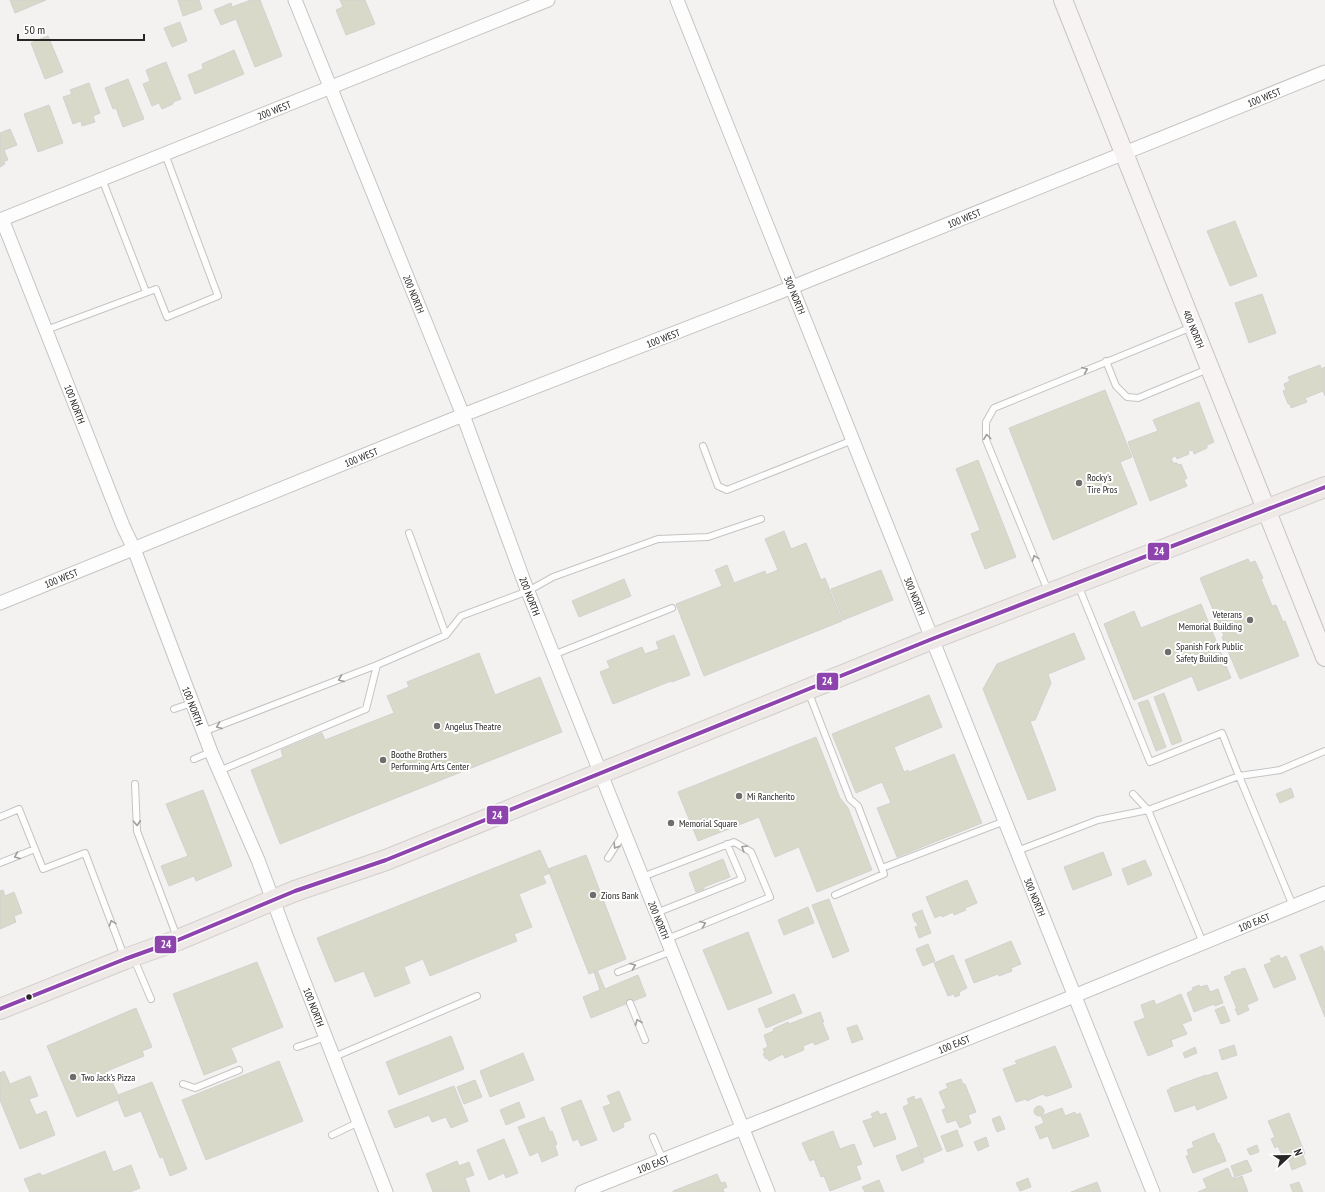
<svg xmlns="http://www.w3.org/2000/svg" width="1325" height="1192" font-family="'PT Sans Narrow',sans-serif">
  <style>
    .building { fill: #d8d9c8; stroke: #d2d2d0 }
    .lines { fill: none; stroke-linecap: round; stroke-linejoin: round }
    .lane-casing { stroke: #c6c4c2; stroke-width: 8 }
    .street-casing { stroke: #c6c4c2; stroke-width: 15 }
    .secondary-casing { stroke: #c6c4c2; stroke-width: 20 }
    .primary-casing { stroke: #d0cfce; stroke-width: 22 }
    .lane { stroke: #fdfdfd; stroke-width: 6 }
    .street { stroke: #fdfdfd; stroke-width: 13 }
    .secondary { stroke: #f6f3f2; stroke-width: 18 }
    .primary { stroke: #eee9e6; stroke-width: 20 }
    .bus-1-casing { stroke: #fff; stroke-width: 7 }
    .bus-1 { stroke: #8e44ad; stroke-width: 4 }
    .oneway { stroke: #9d9d9c }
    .poi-dot { fill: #6f6e6d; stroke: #fff; stroke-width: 1.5 }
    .bus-dot { fill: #282726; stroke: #fff; stroke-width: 1.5 }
    .labels { text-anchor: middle; stroke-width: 4; stroke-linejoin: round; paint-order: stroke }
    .street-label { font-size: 10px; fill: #282726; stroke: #fff }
    .poi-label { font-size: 10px; fill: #282726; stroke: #fff; text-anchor: start }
    .line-badge { stroke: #fff; stroke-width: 1.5 }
    .badge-label { font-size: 11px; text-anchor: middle; font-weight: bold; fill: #fff }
  </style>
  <rect width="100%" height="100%" fill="#f4f2f0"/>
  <path class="building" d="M10 0H46L15 13Z
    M178 0H199L202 9 183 16Z
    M251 0H260L282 56 255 67 236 19 221 25 214 10 231 3 232 7Z
    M340 0H365L375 24 346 35 336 10 343 7Z
    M180 22 187 41 172 47 164 28Z
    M48 36 63 72 45 79 31 43Z
    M234 50 244 74 195 94 188 75 203 69 202 64Z
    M166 62 181 99 173 102V104L162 109 159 103 152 106 143 84 150 81 146 70Z
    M128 79 144 119 123 127 116 108 113 109 105 88Z
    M89 83 100 113 93 116 95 122 82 126 81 121 73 124 63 97 72 94 70 90Z
    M49 105 63 143 38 152 24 114Z
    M10 129 17 145 4 150 8 160 4 161 5 164 0 167V133Z
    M1235 221 1257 276 1230 286 1207 231Z
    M1262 294 1276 333 1249 343 1235 303Z
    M1320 365 1321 369 1325 367V396L1323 391 1305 398 1307 402 1291 408 1290 404H1288L1283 391 1286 390 1284 384 1290 381 1288 377Z
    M1105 390 1132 457 1120 462 1137 504 1053 540 1009 428Z
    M1199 402 1214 442 1207 445V448L1194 454 1193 450 1188 451 1189 454 1177 459 1176 456 1171 458 1173 463H1177L1178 465 1181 464 1187 478 1184 480 1187 486 1150 501 1128 442 1158 431 1153 420Z
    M978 460 1016 557 985 569 971 534 980 530 956 469Z
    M784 531 791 549 806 543 821 580 825 578 842 621 704 676 676 604 722 586 715 570 727 565 734 583 765 571 766 575 778 570 765 539Z
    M1248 559 1250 563 1255 561 1263 578 1261 579 1272 606 1276 605 1283 622 1285 621 1299 656 1240 679 1222 637 1224 636 1200 578Z
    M881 570 893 600 843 620 831 589Z
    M624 579 631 596 579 617 572 601Z
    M1201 604 1231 678 1198 691 1192 676 1134 700 1104 624 1134 611 1141 628Z
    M1074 633 1085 659 1048 674 1051 683 1035 720 1030 721 1056 790 1028 800 983 689 997 664Z
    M674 635 690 675 672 682 671 681 613 704 600 672 610 668 607 661 642 647 645 654 659 649 656 642Z
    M479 653 495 695 540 677 562 732 280 844 251 770 283 757 281 750 322 733 325 740 394 713 387 696 409 687 407 682Z
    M1164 693 1182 741 1172 745 1154 697Z
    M929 695 942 727 894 747 904 772 908 770 909 772 954 754 982 823 897 857 877 808 891 803 882 782 856 793 832 734Z
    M1148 700 1166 747 1156 751 1138 703Z
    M816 737 840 798 848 808 872 870 817 892 799 847 775 857 759 817 698 841 678 792Z
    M1291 788 1294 797 1280 803 1276 794Z
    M203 790 232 866 196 881 194 876 169 886 161 866 188 856 166 804Z
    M540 850 550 873 543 876 546 883 519 894 532 927 514 934 517 941 430 976 423 959 404 967 410 983 375 997 364 971 335 982 317 938Z
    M1103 852 1112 875 1073 890 1064 867Z
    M586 855 626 959 589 974 548 869Z
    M723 859 730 877 704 887V889L696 892 689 873Z
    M1145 860 1152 875 1128 885 1122 869Z
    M967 880 977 903 965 908 966 910 954 915 953 912 942 917 941 915 935 918 926 897Z
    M3 890 5 896 14 892 22 913 14 916 16 922 0 929V891Z
    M829 899 849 951 833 958 812 905Z
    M808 907 814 923 784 935 778 920Z
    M922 910 931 933 919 938 915 927 918 926 916 921 915 922 912 914Z
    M748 932 772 993 728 1010 703 950Z
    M1011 941 1021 964 1011 968 1012 971 999 976 998 974 974 983 965 960Z
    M928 944 935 961 923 966 916 949Z
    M1322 946 1325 953V1017L1300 955Z
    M953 955 967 988 959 992 960 995 955 997 954 994 948 996 934 963Z
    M1279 955 1281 959 1286 956 1296 979 1274 988 1264 965 1272 962 1270 959Z
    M257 962 283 1027 231 1048 237 1062 204 1075 173 994Z
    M1245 968 1258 1000 1247 1005 1249 1010 1238 1015 1235 1009H1237L1224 977 1232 974 1231 972Z
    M597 970 605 989 638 975 646 996 591 1018 583 997 600 990 594 972Z
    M1199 985 1200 987 1207 985 1210 992 1218 989 1223 1003 1215 1006 1214 1004 1194 1012 1187 993 1193 990 1192 988Z
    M794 994 802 1013 766 1028 758 1009Z
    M1181 994 1192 1020 1182 1024 1187 1034 1171 1040 1173 1046 1148 1056 1134 1022 1145 1018 1141 1005 1154 1000 1156 1005Z
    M1224 1006 1230 1021 1221 1024 1215 1010Z
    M136 1008 152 1047 142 1051 144 1056 107 1071 120 1099 77 1117 47 1046Z
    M820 1012 824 1022H822L829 1039 815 1045 813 1042 803 1046 804 1050 785 1058 783 1054 769 1061 767 1058 766 1059 763 1054 765 1053 763 1049 768 1047 764 1035 774 1031 773 1029 788 1022 789 1024Z
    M857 1025 863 1039 852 1043 847 1028Z
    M451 1036 464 1069 399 1095 386 1062Z
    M1234 1045 1237 1055 1222 1060 1219 1050Z
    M1055 1046 1072 1087 1048 1096H1045L1043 1094 1027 1101 1026 1099 1016 1102 1003 1069 1017 1064 1015 1061Z
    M1195 1047 1197 1053 1185 1058 1183 1053Z
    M523 1053 534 1080 490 1097 480 1071Z
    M279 1061 303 1121 206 1160 182 1100Z
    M4 1071 10 1084 30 1076 38 1096 29 1099 36 1115 46 1111 55 1135 20 1149 0 1100V1073Z
    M1217 1072 1227 1098 1197 1110 1195 1105 1175 1112 1167 1090 1170 1089V1088L1206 1075V1076Z
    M961 1079 963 1084H965L976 1112 968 1115 971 1123 960 1128 956 1120 947 1123 942 1110 946 1108 939 1092 948 1088 946 1084Z
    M475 1080 482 1097 464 1104 457 1087Z
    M152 1082 187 1169 170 1176 163 1157 160 1158 141 1111 125 1117 118 1100 120 1099 118 1095Z
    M454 1086 468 1121 451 1128 446 1117 432 1122 429 1115 395 1128 388 1111Z
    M619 1091 631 1120 623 1123 624 1127 613 1132 603 1107 611 1104 607 1096Z
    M914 1096 915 1100 921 1098 942 1150 923 1158 903 1107 909 1104 907 1099Z
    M581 1100 597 1140 581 1146 578 1139 573 1141 561 1108Z
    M519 1102 525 1117 506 1125 500 1110Z
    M1034 1111a5 5 0 1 1 10 0a5 5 0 1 1-10 0Z
    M1062 1108 1065 1116 1075 1112 1076 1115 1080 1113 1089 1136 1053 1149 1048 1136 1040 1139 1035 1127 1044 1123 1041 1116Z
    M878 1111 880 1115 886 1113 896 1139 874 1147 863 1121 873 1118 871 1114Z
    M1289 1113 1305 1154 1303 1155 1306 1164 1292 1170 1289 1160 1285 1162 1278 1146 1275 1148 1271 1139 1275 1137 1268 1121Z
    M1000 1116 1005 1129 997 1132 992 1119Z
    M544 1117 550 1132 552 1131 557 1144 555 1146 558 1155 542 1162 538 1152 530 1156 518 1127Z
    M957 1130 963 1146 947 1152 941 1136Z
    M833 1131 840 1149 854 1144 862 1164 856 1166 861 1179 830 1191 824 1176 821 1177 814 1159 810 1161 802 1143Z
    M1214 1133 1218 1144 1219 1143 1226 1161 1193 1173 1186 1156 1189 1155 1187 1150 1194 1147 1192 1142Z
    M986 1137 989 1146 978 1151 974 1142Z
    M504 1139 518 1173 506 1178 504 1173 489 1180 477 1150Z
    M1257 1145 1259 1152 1250 1155 1247 1149Z
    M918 1147 924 1162 902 1171 896 1156Z
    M105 1151 113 1172 131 1165 140 1188 130 1192H30L24 1179 40 1173 42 1176Z
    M1247 1160 1252 1171 1235 1177 1231 1166Z
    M457 1161 459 1166 469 1162 474 1175 465 1178 470 1192H433L426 1174Z
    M1228 1168 1232 1178 1234 1177 1235 1179 1242 1176 1248 1192H1198L1207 1188 1203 1179Z
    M717 1174 721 1183 725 1182 727 1187 723 1189 724 1192H673V1191Z
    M1028 1178 1031 1187 1020 1191 1016 1183Z
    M879 1180 884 1192H865L862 1187Z
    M1097 1182 1101 1192H1071Z
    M1299 1182 1303 1192H1293L1290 1185Z"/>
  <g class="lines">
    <g class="lane-casing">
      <path id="lane" d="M102 179 146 292
        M46 330 156 289 167 317 218 296 165 154
        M1106 361 1116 386 1127 397 1138 398 1208 369
        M703 446 718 486 727 490 853 440
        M409 533 446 635
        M1078 585 1150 762 1222 733 1239 776 1280 770 1325 751
        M1048 591 986 440V422L994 408 1192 327
        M553 655 672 608
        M808 691 850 799 858 806 884 874 835 895
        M174 709 192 703
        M203 732 377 665
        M194 759 211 752
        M219 771 366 709 377 665 446 635 461 616 528 591 553 577 658 539 708 537 761 519
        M135 784 137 831 177 937
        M0 817 19 809 43 869 85 853 124 956
        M1017 851 1098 820 1148 810 1133 794
        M608 858 624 833
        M0 863 35 849
        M882 868 1005 821
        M642 877 734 842 751 852 770 897 667 939
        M656 913 742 879 727 844
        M1203 943 1148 810 1239 776 1293 906
        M134 959 151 999
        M618 972 672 951
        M630 1003 645 1040
        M297 1047 326 1037
        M334 1057 477 996
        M183 1084 195 1088 239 1070
        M332 1135 359 1122
        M653 1137 663 1160"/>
    </g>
    <g class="street-casing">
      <path id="street" d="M295 0 463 415 525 584 768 1192
        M677 0 1153 1192
        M2 219 123 526 134 549 211 752 258 860 289 943 386 1192
        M0 220 548 0
        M0 603 463 415 775 294 1325 72
        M582 1192 1057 1003 1325 893"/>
    </g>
    <g class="secondary-casing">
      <path id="secondary" d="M1063 0 1325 657"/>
    </g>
    <g class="primary-casing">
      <path id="primary" d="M0 1009 125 959 178 940 295 891 386 860 932 639 1325 487"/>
    </g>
    <use href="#lane" class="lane"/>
    <use href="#street" class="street"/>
    <use href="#secondary" class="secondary"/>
    <use href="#primary" class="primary"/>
    <g class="bus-1-casing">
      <path id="bus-1" d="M0 1009 125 959 178 940 295 891 386 860 932 639 1325 487"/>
    </g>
    <use href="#bus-1" class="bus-1"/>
  </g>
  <defs><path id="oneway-chevron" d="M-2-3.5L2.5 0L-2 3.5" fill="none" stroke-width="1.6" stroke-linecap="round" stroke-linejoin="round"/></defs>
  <g class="oneway">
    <use href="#oneway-chevron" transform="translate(1085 370) rotate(-22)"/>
    <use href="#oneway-chevron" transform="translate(987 437) rotate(-97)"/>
    <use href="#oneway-chevron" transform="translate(1035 558) rotate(-111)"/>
    <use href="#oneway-chevron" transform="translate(341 679) rotate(159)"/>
    <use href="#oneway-chevron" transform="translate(219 726) rotate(159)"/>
    <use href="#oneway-chevron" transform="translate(137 823) rotate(87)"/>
    <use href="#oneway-chevron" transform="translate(616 846) rotate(123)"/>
    <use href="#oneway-chevron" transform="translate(744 848) rotate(-149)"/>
    <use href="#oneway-chevron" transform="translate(17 856) rotate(158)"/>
    <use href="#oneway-chevron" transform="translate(112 923) rotate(-110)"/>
    <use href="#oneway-chevron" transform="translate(703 924) rotate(-22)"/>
    <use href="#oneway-chevron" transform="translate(633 966) rotate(-21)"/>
    <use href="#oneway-chevron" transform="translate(638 1022) rotate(-112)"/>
  </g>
  <g class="poi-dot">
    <circle cx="1079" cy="483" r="4"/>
    <circle cx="1250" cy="620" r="4"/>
    <circle cx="1168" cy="652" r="4"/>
    <circle cx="437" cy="726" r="4"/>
    <circle cx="383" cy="760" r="4"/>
    <circle cx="739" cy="796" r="4"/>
    <circle cx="671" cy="823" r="4"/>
    <circle cx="593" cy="895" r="4"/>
    <circle cx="73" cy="1077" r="4"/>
  </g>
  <circle class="bus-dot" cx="29" cy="997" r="3.5"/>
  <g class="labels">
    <g class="street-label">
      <text transform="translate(1264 97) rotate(-22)" y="4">100 WEST</text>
      <text transform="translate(274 110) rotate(-22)" y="4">200 WEST</text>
      <text transform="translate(964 218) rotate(-22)" y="4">100 WEST</text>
      <text transform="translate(414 294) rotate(68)" y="4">200 NORTH</text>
      <text transform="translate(795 295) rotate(68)" y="4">300 NORTH</text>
      <text transform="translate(1194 329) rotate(68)" y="4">400 NORTH</text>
      <text transform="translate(663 338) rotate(-21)" y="4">100 WEST</text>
      <text transform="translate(75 404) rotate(69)" y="4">100 NORTH</text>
      <text transform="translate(361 457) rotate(-22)" y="4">100 WEST</text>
      <text transform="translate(61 578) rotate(-22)" y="4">100 WEST</text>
      <text transform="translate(530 596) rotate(69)" y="4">200 NORTH</text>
      <text transform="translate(915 596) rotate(68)" y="4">300 NORTH</text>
      <text transform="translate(193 706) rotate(69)" y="4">100 NORTH</text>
      <text transform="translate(1035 897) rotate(68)" y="4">300 NORTH</text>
      <text transform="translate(659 920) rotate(68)" y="4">200 NORTH</text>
      <text transform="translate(1254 922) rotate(-22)" y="4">100 EAST</text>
      <text transform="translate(314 1007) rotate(69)" y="4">100 NORTH</text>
      <text transform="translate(954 1044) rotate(-22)" y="4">100 EAST</text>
      <text transform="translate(653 1164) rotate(-21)" y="4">100 EAST</text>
    </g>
    <g class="poi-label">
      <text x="1087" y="481">Rocky's<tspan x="1087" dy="12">Tire Pros</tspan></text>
      <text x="1242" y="618" text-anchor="end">Veterans<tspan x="1242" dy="12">Memorial Building</tspan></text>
      <text x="1176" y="650">Spanish Fork Public<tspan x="1176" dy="12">Safety Building</tspan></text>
      <text x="445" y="730">Angelus Theatre</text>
      <text x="391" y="758">Boothe Brothers<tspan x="391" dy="12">Performing Arts Center</tspan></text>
      <text x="747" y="800">Mi Rancherito</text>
      <text x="679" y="827">Memorial Square</text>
      <text x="601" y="899">Zions Bank</text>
      <text x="81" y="1081">Two Jack's Pizza</text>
    </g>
  </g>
  <g class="line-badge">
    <rect x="1147" y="542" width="23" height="19" rx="4" fill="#8e44ad"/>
    <rect x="816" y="672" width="23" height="19" rx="4" fill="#8e44ad"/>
    <rect x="486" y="805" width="23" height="20" rx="4" fill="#8e44ad"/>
    <rect x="154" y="935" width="23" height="19" rx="4" fill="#8e44ad"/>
  </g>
  <g class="badge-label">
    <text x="1159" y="555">24</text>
    <text x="827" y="685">24</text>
    <text x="497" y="819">24</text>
    <text x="166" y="948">24</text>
  </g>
  <g transform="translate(1289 1156) rotate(68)" stroke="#ffffff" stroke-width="3" paint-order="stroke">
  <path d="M0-3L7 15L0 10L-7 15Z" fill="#282726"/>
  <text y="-6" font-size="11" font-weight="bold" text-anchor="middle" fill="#282726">N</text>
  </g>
  <path d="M18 34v6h126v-6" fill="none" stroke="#282726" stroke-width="2"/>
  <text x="24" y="34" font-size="12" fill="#282726" stroke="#ffffff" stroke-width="3" paint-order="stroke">50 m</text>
</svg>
